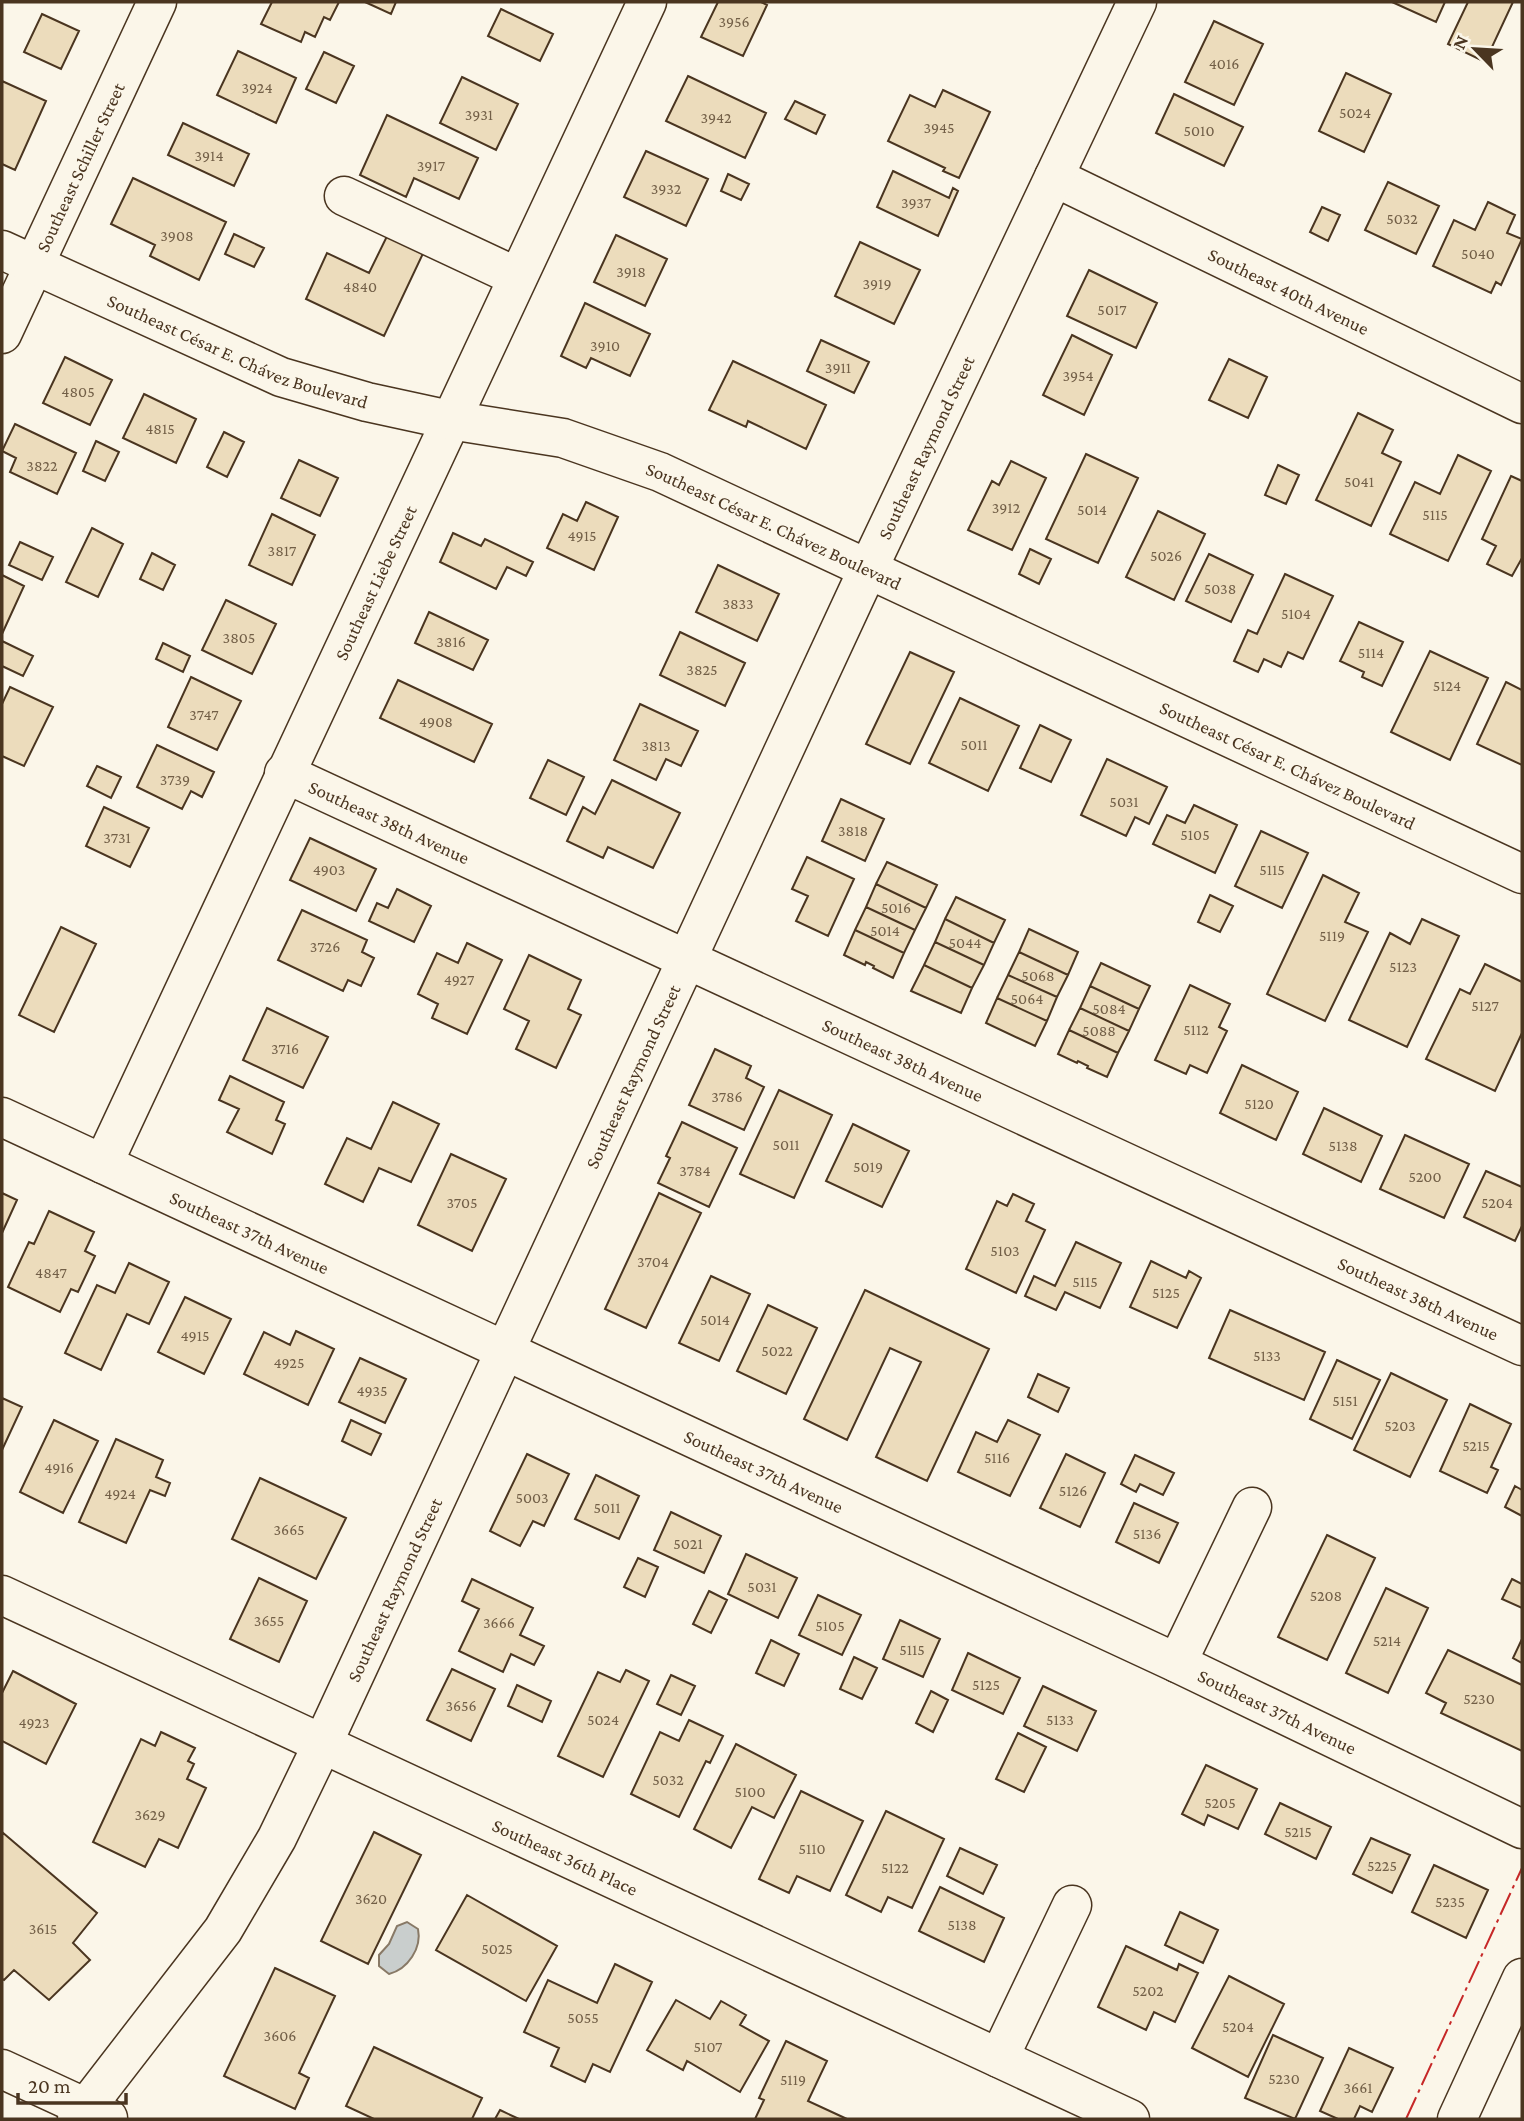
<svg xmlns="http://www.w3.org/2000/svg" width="1524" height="2121" font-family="'Crimson Pro',serif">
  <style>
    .water { fill: #c9cecd; stroke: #887966; stroke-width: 2 }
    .building { fill: #ecdcbc; stroke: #4a3520; stroke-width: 2 }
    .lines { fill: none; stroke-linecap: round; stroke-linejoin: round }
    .minor-casing { stroke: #4a3520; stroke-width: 41 }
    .major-casing { stroke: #4a3520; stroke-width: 41 }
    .minor { stroke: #fbf6e9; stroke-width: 38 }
    .major { stroke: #fbf6e9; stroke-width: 38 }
    .power { stroke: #c62828; stroke-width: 2; stroke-dasharray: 24 5 3.5 5; stroke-linecap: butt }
    .labels { text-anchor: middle; stroke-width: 5; stroke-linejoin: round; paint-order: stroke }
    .number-label { font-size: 16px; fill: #725f47 }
    .street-label { font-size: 19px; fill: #4a3520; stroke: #fbf6e9 }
  </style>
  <rect width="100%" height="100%" fill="#fbf6e9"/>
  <path class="water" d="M407 1922 418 1929C422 1948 408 1969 389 1974L379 1966V1955L389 1944 397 1926Z"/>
  <path class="building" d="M272 2H339L330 20 324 17 315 37 305 32 301 42 261 24Z
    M365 2H396L391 14Z
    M718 2H761L767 5 743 56 701 37Z
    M1392 2H1445L1436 22Z
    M1468 2H1513L1485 62 1448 44Z
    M501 9 553 34 540 61 488 36Z
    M42 14 79 31 61 69 24 52Z
    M1214 21 1263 44 1234 105 1185 82Z
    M238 51 296 78 276 123 217 95Z
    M324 52 354 66 336 103 306 89Z
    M1346 73 1391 94 1364 152 1319 131Z
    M688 76 766 113 745 158 666 121Z
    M462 77 518 104 496 150 440 123Z
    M2 81 46 101 15 170 2 164Z
    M943 90 990 112 959 178 943 171 945 168 888 141 910 95 935 107Z
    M1174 94 1243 127 1224 166 1156 133Z
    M795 101 825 115 816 134 785 119Z
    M387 115 478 158 459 199 414 178 406 197 360 175Z
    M183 123 249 154 234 186 168 155Z
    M646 151 708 179 686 226 624 197Z
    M893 171 949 198 953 188 958 191 938 236 877 207Z
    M728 174 749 184 741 200 721 191Z
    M133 178 226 222 199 280 150 256 155 245 111 224Z
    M1388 182 1439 206 1416 254 1365 230Z
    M1488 202 1515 215 1507 233 1522 239 1501 285 1496 282 1491 293 1433 266 1454 220 1475 230Z
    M1322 207 1340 215 1328 241 1310 232Z
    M391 228 427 245 384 336 306 299 327 253 369 273Z
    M234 234 264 248 254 267 225 254Z
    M616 235 667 259 645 306 594 282Z
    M860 242 920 270 894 324 835 296Z
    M1089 270 1157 303 1136 348 1067 316Z
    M585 303 650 334 630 376 591 358 586 368 561 356Z
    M1072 335 1112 355 1084 415 1043 395Z
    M821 340 869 362 854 393 807 371Z
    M65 357 112 380 90 425 43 403Z
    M1229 359 1267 377 1248 418 1209 400Z
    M733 361 826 405 806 449 748 421 746 427 709 410Z
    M144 394 196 419 176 463 123 438Z
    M1358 413 1393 430 1382 453 1401 462 1371 526 1316 500Z
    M15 424 76 453 57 494 10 472 16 458 2 451Z
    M224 432 244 442 227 477 207 467Z
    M96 441 119 452 105 481 83 471Z
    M1086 454 1138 478 1098 563 1046 539Z
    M1458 455 1491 471 1448 561 1390 534 1415 482 1440 494Z
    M299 460 338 478 320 516 281 498Z
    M1011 461 1046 478 1012 550 968 530 992 481 999 485Z
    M1278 465 1299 475 1286 504 1265 495Z
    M1511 476 1522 481V558L1512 576 1487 564 1496 546 1482 539Z
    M586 502 618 517 594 570 547 548 563 514 577 521Z
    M1158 511 1205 534 1174 600 1126 577Z
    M272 514 315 535 292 585 249 565Z
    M92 528 123 544 98 597 66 582Z
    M453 533 481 546 485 539 533 562 526 576 507 567 496 589 440 562Z
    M20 542 53 557 42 580 9 565Z
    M1030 549 1051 559 1039 584 1019 574Z
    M152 553 175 565 163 590 140 579Z
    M1209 554 1253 575 1231 622 1186 601Z
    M718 565 779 594 757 641 696 612Z
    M1285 574 1333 596 1303 659 1288 652 1281 667 1264 659 1258 672 1234 661 1248 630 1257 634Z
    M2 575 24 586 2 634Z
    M226 600 276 624 252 674 202 650Z
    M429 612 488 640 473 670 415 643Z
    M1359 622 1403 642 1382 686 1362 677 1364 672 1340 661Z
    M680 632 745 663 725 706 660 675Z
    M2 641 33 656 23 676 2 666Z
    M163 643 190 656 183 672 156 659Z
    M1430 651 1488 678 1450 760 1391 732Z
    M910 652 954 672 910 764 866 744Z
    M191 677 241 701 217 750 168 727Z
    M398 680 492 724 474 762 380 718Z
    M1506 682 1522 690V765L1477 744Z
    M10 687 53 707 24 766 2 756V704Z
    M960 698 1019 726 988 791 929 763Z
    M640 704 698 731 681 766 666 759 656 780 614 760Z
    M1040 725 1071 740 1051 782 1020 768Z
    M157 745 214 772 202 797 191 791 182 809 137 787Z
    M1107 759 1167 787 1149 824 1135 817 1126 836 1081 815Z
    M548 760 584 777 566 815 530 798Z
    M97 766 121 777 111 798 87 786Z
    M612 780 680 813 653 868 608 847 603 858 567 841 583 807 595 814Z
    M841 799 884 819 865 861 822 841Z
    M1194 805 1237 825 1215 873 1153 844 1167 815 1185 823Z
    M104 807 149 828 130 867 86 846Z
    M1261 831 1308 853 1282 908 1235 886Z
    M310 838 376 869 356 911 290 880Z
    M807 857 854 879 828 936 796 921 808 896 792 889Z
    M887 862 937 885 926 908 876 884Z
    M1323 875 1359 893 1345 922 1368 932 1325 1021 1267 994Z
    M876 884 926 908 915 930 866 907Z
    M397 889 431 906 414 942 369 921 377 903 388 908Z
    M1210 895 1233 906 1220 932 1198 922Z
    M956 897 1005 920 994 943 945 919Z
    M866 907 915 930 904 953 855 930Z
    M302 910 367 940 362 952 374 958 361 986 348 980 343 991 278 960Z
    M945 919 994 943 984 965 935 942Z
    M1422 919 1459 936 1407 1047 1349 1020 1390 933 1410 944Z
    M61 927 96 944 54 1032 19 1015Z
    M1029 929 1078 952 1068 975 1019 952Z
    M855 930 904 953 893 978 873 968 874 966 866 962 865 965 844 955Z
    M935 942 984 965 972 988 924 965Z
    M467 943 502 960 467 1034 432 1018 438 1004 418 994 437 953 458 963Z
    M1019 952 1068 975 1057 997 1008 975Z
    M529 955 581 980 568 1009 581 1015 556 1068 516 1049 529 1021 504 1009Z
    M1101 963 1150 986 1139 1009 1090 986Z
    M1485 964 1522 982V1033L1495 1091 1426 1059 1460 989 1470 994Z
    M924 965 972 988 961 1013 911 991Z
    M1008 975 1057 997 1047 1021 997 998Z
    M1190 985 1230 1004 1219 1027 1227 1031 1207 1073 1190 1065 1186 1074 1155 1060Z
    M1090 986 1139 1009 1129 1031 1080 1008Z
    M997 998 1047 1021 1035 1046 986 1023Z
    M267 1008 328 1037 303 1088 243 1060Z
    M1080 1008 1129 1031 1118 1053 1069 1030Z
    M1069 1030 1118 1053 1107 1077 1087 1068 1088 1066 1078 1061 1077 1063 1058 1054Z
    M715 1049 751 1066 746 1078 764 1087 744 1130 689 1105Z
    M1242 1065 1298 1092 1276 1140 1220 1113Z
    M230 1076 284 1102 276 1120 285 1124 272 1154 227 1132 239 1109 219 1100Z
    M779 1090 832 1115 794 1198 740 1174Z
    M393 1102 439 1124 411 1182 379 1168 363 1202 325 1184 347 1138 371 1149Z
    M1324 1108 1382 1136 1361 1182 1303 1154Z
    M682 1122 737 1148 709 1207 658 1183 670 1158 666 1156Z
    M853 1124 909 1151 882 1207 826 1181Z
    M1405 1135 1469 1164 1444 1218 1380 1189Z
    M451 1154 506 1179 472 1251 418 1225Z
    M1486 1171 1522 1187V1226L1515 1241 1464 1217Z
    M2 1193 17 1200 2 1233Z
    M659 1193 701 1213 646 1328 605 1309Z
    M1013 1194 1034 1204 1026 1221 1045 1230 1016 1293 966 1269 997 1201 1007 1206Z
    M49 1211 94 1232 85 1251 95 1256 78 1292 71 1289 60 1312 8 1287 29 1242 34 1244Z
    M1076 1242 1121 1263 1100 1308 1065 1292 1056 1310 1025 1296 1034 1276 1055 1286Z
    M1151 1261 1186 1278 1189 1271 1201 1278 1177 1328 1130 1307Z
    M129 1263 169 1282 149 1324 127 1314 101 1370 65 1353 97 1285 115 1293Z
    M711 1276 750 1294 719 1361 679 1343Z
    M865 1290 989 1349 927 1481 876 1457 921 1362 890 1348 847 1440 804 1419Z
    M185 1297 231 1319 204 1374 158 1352Z
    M768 1305 817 1328 786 1394 737 1371Z
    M1230 1310 1325 1352 1304 1400 1209 1358Z
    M296 1331 334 1349 308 1405 244 1374 264 1332 290 1345Z
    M360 1358 406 1379 385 1423 339 1402Z
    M1337 1360 1380 1380 1352 1439 1310 1419Z
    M1391 1373 1447 1400 1410 1477 1354 1450Z
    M1038 1374 1069 1388 1058 1412 1028 1397Z
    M2 1398 22 1407 2 1450Z
    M1470 1404 1511 1424 1491 1467 1498 1470 1487 1493 1440 1471Z
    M54 1420 98 1441 63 1513 20 1492Z
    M351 1420 381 1434 371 1455 342 1441Z
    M1008 1420 1040 1435 1010 1496 958 1472 976 1432 997 1442Z
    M116 1439 163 1460 156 1477 170 1483 165 1496 150 1490 126 1543 79 1522Z
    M527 1454 569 1474 544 1526 533 1521 520 1546 490 1531Z
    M1066 1454 1105 1473 1080 1527 1040 1508Z
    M1135 1455 1174 1473 1163 1495 1140 1484 1136 1492 1121 1484Z
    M596 1475 639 1496 619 1539 575 1519Z
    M260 1478 346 1518 316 1579 232 1539Z
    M1515 1486 1522 1490V1516L1505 1507Z
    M1134 1503 1178 1523 1159 1563 1116 1542Z
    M671 1512 721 1536 704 1573 654 1550Z
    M1327 1535 1375 1558 1327 1660 1278 1637Z
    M746 1554 797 1578 778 1618 728 1594Z
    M638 1558 658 1567 645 1597 624 1587Z
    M259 1578 307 1601 279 1662 230 1639Z
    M472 1579 533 1608 520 1635 544 1646 534 1665 511 1654 503 1672 459 1651 479 1609 462 1601Z
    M1512 1579 1522 1584V1608L1502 1599Z
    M1386 1588 1428 1608 1388 1693 1346 1673Z
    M709 1591 727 1600 711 1633 693 1624Z
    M818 1595 861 1615 842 1655 799 1635Z
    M900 1620 940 1639 923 1677 883 1659Z
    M1522 1639V1663L1513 1658Z
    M771 1640 799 1654 784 1686 756 1673Z
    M1448 1650 1522 1685V1751L1441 1713 1446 1703 1426 1693Z
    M968 1653 1020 1678 1003 1714 952 1690Z
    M854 1657 877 1668 862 1699 840 1689Z
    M452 1669 495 1689 471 1741 427 1720Z
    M626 1670 649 1681 603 1777 558 1756 598 1672 620 1682Z
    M13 1671 76 1704 46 1764 2 1741V1693Z
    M671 1675 695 1686 681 1715 657 1704Z
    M517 1685 551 1701 542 1722 508 1706Z
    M1043 1686 1096 1711 1077 1751 1024 1726Z
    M931 1691 948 1700 933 1732 916 1723Z
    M689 1720 723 1736 710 1763 706 1761 679 1817 631 1794 660 1732 679 1741Z
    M161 1732 195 1748 188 1761 194 1764 187 1779 206 1788 178 1848 159 1839 145 1867 93 1842 141 1739 155 1746Z
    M1018 1733 1046 1747 1024 1792 996 1779Z
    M736 1744 796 1775 774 1818 752 1807 731 1848 694 1829Z
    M1206 1765 1257 1789 1238 1829 1208 1815 1204 1825 1182 1814Z
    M801 1791 863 1821 830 1891 797 1876 789 1893 759 1879Z
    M1280 1803 1331 1827 1316 1859 1265 1834Z
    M886 1811 944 1839 912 1908 888 1897 881 1912 846 1895Z
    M2 1832 97 1913 73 1943 90 1960 49 2000 14 1970 4 1980 2 1979Z
    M374 1832 421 1855 368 1964 321 1941Z
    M1371 1838 1410 1855 1392 1893 1353 1874Z
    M960 1848 997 1865 983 1894 947 1876Z
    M1434 1865 1488 1890 1466 1938 1412 1912Z
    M940 1887 1004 1918 984 1962 919 1931Z
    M467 1895 557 1946 526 2001 436 1950Z
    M1180 1912 1218 1930 1203 1963 1165 1945Z
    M1126 1946 1177 1970 1179 1964 1198 1973 1175 2022 1154 2012 1146 2030 1098 2007Z
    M615 1964 652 1982 610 2072 593 2064 585 2082 551 2066 559 2048 524 2032 548 1980 597 2003Z
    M275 1968 335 1996 299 2073 309 2078 295 2109 224 2076Z
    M1229 1976 1284 2004 1248 2077 1192 2048Z
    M676 2000 710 2019 721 2001 746 2015 740 2025 769 2041 740 2092 687 2061 683 2070 647 2050Z
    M1273 2035 1323 2058 1295 2119 1245 2098Z
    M786 2041 827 2061 808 2101 847 2119H755L764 2100 759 2098Z
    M374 2047 482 2098 472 2119H374L346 2106Z
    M1349 2048 1393 2068 1372 2112 1360 2106 1354 2119H1338L1320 2111Z
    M500 2110 519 2119H495Z"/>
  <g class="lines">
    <g class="minor-casing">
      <g id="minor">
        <path id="s1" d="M1054 177 1522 404"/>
        <path d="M344 196 517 277"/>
        <path id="s2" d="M2 334 157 2"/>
        <path id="s3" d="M284 773 1522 1346"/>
        <path id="s4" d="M2 1117 1177 1663 1522 1829"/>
        <path id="s5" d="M103 1164 647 2"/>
        <path id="s6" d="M2 1595 1130 2119"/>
        <path d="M1177 1663 1252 1507"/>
        <path d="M999 2058 1072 1905"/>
        <path d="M2 2069 108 2118"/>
        <path id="s7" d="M77 2119 223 1930 277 1838 322 1745 869 567 1137 2"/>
        <path d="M1457 2119 1522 1978"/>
      </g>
    </g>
    <g class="major-casing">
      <g id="major">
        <path id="s8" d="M2 250 281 377 367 402 450 420 563 438 660 472 1522 874"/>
      </g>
    </g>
    <use href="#minor" class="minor"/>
    <use href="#major" class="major"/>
    <path class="power" d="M1406 2119 1522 1868"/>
  </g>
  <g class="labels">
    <g class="number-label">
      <text x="734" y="27">3956</text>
      <text x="1224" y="69">4016</text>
      <text x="257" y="93">3924</text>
      <text x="1355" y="118">5024</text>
      <text x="479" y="120">3931</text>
      <text x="716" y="123">3942</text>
      <text x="939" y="133">3945</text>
      <text x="1199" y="136">5010</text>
      <text x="209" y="161">3914</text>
      <text x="431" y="171">3917</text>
      <text x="666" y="194">3932</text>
      <text x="916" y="208">3937</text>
      <text x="1402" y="224">5032</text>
      <text x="177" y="241">3908</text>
      <text x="1478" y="259">5040</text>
      <text x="631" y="277">3918</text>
      <text x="877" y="289">3919</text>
      <text x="360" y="292">4840</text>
      <text x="1112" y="315">5017</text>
      <text x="605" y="351">3910</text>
      <text x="838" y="373">3911</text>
      <text x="1078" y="381">3954</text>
      <text x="78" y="397">4805</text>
      <text x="160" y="434">4815</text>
      <text x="42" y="471">3822</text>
      <text x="1359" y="487">5041</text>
      <text x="1006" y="513">3912</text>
      <text x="1092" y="515">5014</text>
      <text x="1435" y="520">5115</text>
      <text x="582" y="541">4915</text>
      <text x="282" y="556">3817</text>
      <text x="1166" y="561">5026</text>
      <text x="1220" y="594">5038</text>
      <text x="738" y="609">3833</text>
      <text x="1296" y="619">5104</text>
      <text x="239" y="643">3805</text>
      <text x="451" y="647">3816</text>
      <text x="1371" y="658">5114</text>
      <text x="702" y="675">3825</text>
      <text x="1447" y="691">5124</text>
      <text x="204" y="720">3747</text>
      <text x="436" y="727">4908</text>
      <text x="974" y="750">5011</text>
      <text x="656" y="751">3813</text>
      <text x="175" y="785">3739</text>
      <text x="1124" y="807">5031</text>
      <text x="853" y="836">3818</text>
      <text x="1195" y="840">5105</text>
      <text x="117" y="843">3731</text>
      <text x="329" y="875">4903</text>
      <text x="1272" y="875">5115</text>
      <text x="896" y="913">5016</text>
      <text x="885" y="936">5014</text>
      <text x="1332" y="941">5119</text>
      <text x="965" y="948">5044</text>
      <text x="325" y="952">3726</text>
      <text x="1403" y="972">5123</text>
      <text x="1038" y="981">5068</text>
      <text x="459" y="985">4927</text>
      <text x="1027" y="1004">5064</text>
      <text x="1485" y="1011">5127</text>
      <text x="1109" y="1014">5084</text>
      <text x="1196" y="1035">5112</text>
      <text x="1099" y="1036">5088</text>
      <text x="285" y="1054">3716</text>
      <text x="727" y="1102">3786</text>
      <text x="1259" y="1109">5120</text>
      <text x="786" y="1150">5011</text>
      <text x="1343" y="1151">5138</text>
      <text x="868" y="1172">5019</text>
      <text x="695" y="1176">3784</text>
      <text x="1425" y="1182">5200</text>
      <text x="462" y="1208">3705</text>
      <text x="1497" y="1208">5204</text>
      <text x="1005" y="1256">5103</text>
      <text x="653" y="1267">3704</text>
      <text x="51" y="1278">4847</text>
      <text x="1085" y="1287">5115</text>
      <text x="1166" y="1298">5125</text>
      <text x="715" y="1325">5014</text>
      <text x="195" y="1341">4915</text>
      <text x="777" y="1356">5022</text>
      <text x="1267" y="1361">5133</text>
      <text x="289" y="1368">4925</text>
      <text x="372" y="1396">4935</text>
      <text x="1345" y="1406">5151</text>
      <text x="1400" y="1431">5203</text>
      <text x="1476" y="1451">5215</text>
      <text x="997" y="1463">5116</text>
      <text x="59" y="1473">4916</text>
      <text x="1073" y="1496">5126</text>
      <text x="120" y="1499">4924</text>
      <text x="532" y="1503">5003</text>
      <text x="607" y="1513">5011</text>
      <text x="289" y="1535">3665</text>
      <text x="1147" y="1539">5136</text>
      <text x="688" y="1549">5021</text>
      <text x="762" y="1592">5031</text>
      <text x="1326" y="1601">5208</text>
      <text x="269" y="1626">3655</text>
      <text x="499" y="1628">3666</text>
      <text x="830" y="1631">5105</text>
      <text x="1387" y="1646">5214</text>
      <text x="912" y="1655">5115</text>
      <text x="986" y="1690">5125</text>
      <text x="1479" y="1704">5230</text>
      <text x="461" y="1711">3656</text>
      <text x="603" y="1725">5024</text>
      <text x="1060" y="1725">5133</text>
      <text x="34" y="1728">4923</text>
      <text x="668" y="1785">5032</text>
      <text x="750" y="1797">5100</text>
      <text x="1220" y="1808">5205</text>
      <text x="150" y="1820">3629</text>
      <text x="1298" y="1837">5215</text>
      <text x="812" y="1854">5110</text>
      <text x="1382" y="1871">5225</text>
      <text x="895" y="1873">5122</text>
      <text x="371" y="1904">3620</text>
      <text x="1450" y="1907">5235</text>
      <text x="962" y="1930">5138</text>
      <text x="43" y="1934">3615</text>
      <text x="497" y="1954">5025</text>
      <text x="1148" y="1996">5202</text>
      <text x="583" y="2023">5055</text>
      <text x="1238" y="2032">5204</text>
      <text x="280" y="2041">3606</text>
      <text x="708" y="2052">5107</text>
      <text x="1284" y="2084">5230</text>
      <text x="793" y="2085">5119</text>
      <text x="1358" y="2093">3661</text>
    </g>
    <g class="street-label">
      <text dy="7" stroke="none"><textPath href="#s2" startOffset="184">Southeast Schiller Street</textPath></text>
      <text dy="7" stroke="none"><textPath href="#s1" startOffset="261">Southeast 40th Avenue</textPath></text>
      <text dy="7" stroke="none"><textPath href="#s8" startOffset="257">Southeast César E. Chávez Boulevard</textPath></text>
      <text dy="7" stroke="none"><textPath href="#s7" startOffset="1880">Southeast Raymond Street</textPath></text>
      <text dy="7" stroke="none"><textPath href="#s8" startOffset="824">Southeast César E. Chávez Boulevard</textPath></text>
      <text dy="7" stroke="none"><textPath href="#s5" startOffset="642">Southeast Liebe Street</textPath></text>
      <text dy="7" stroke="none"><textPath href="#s8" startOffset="1391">Southeast César E. Chávez Boulevard</textPath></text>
      <text dy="7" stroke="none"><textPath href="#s3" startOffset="116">Southeast 38th Avenue</textPath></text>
      <text dy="7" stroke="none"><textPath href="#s3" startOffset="682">Southeast 38th Avenue</textPath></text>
      <text dy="7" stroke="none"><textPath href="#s7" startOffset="1186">Southeast Raymond Street</textPath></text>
      <text dy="7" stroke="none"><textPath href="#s4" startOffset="273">Southeast 37th Avenue</textPath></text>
      <text dy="7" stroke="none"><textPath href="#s3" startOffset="1250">Southeast 38th Avenue</textPath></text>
      <text dy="7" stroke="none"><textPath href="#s4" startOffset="840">Southeast 37th Avenue</textPath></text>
      <text dy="7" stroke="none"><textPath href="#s7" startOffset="620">Southeast Raymond Street</textPath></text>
      <text dy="7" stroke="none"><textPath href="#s4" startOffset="1407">Southeast 37th Avenue</textPath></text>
      <text dy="7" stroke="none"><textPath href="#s6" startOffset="621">Southeast 36th Place</textPath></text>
    </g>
  </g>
  <rect width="1524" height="2121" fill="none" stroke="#4a3520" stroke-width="7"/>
  <g transform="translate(1475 49) rotate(295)" stroke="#fbf6e9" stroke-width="5" paint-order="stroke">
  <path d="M0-5L12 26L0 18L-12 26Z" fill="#4a3520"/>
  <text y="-10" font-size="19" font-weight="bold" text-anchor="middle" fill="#4a3520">N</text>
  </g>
  <path d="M18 2093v10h108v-10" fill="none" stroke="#4a3520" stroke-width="3.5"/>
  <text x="28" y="2093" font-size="21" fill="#4a3520" stroke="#fbf6e9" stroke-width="5" paint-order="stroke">20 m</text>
</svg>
